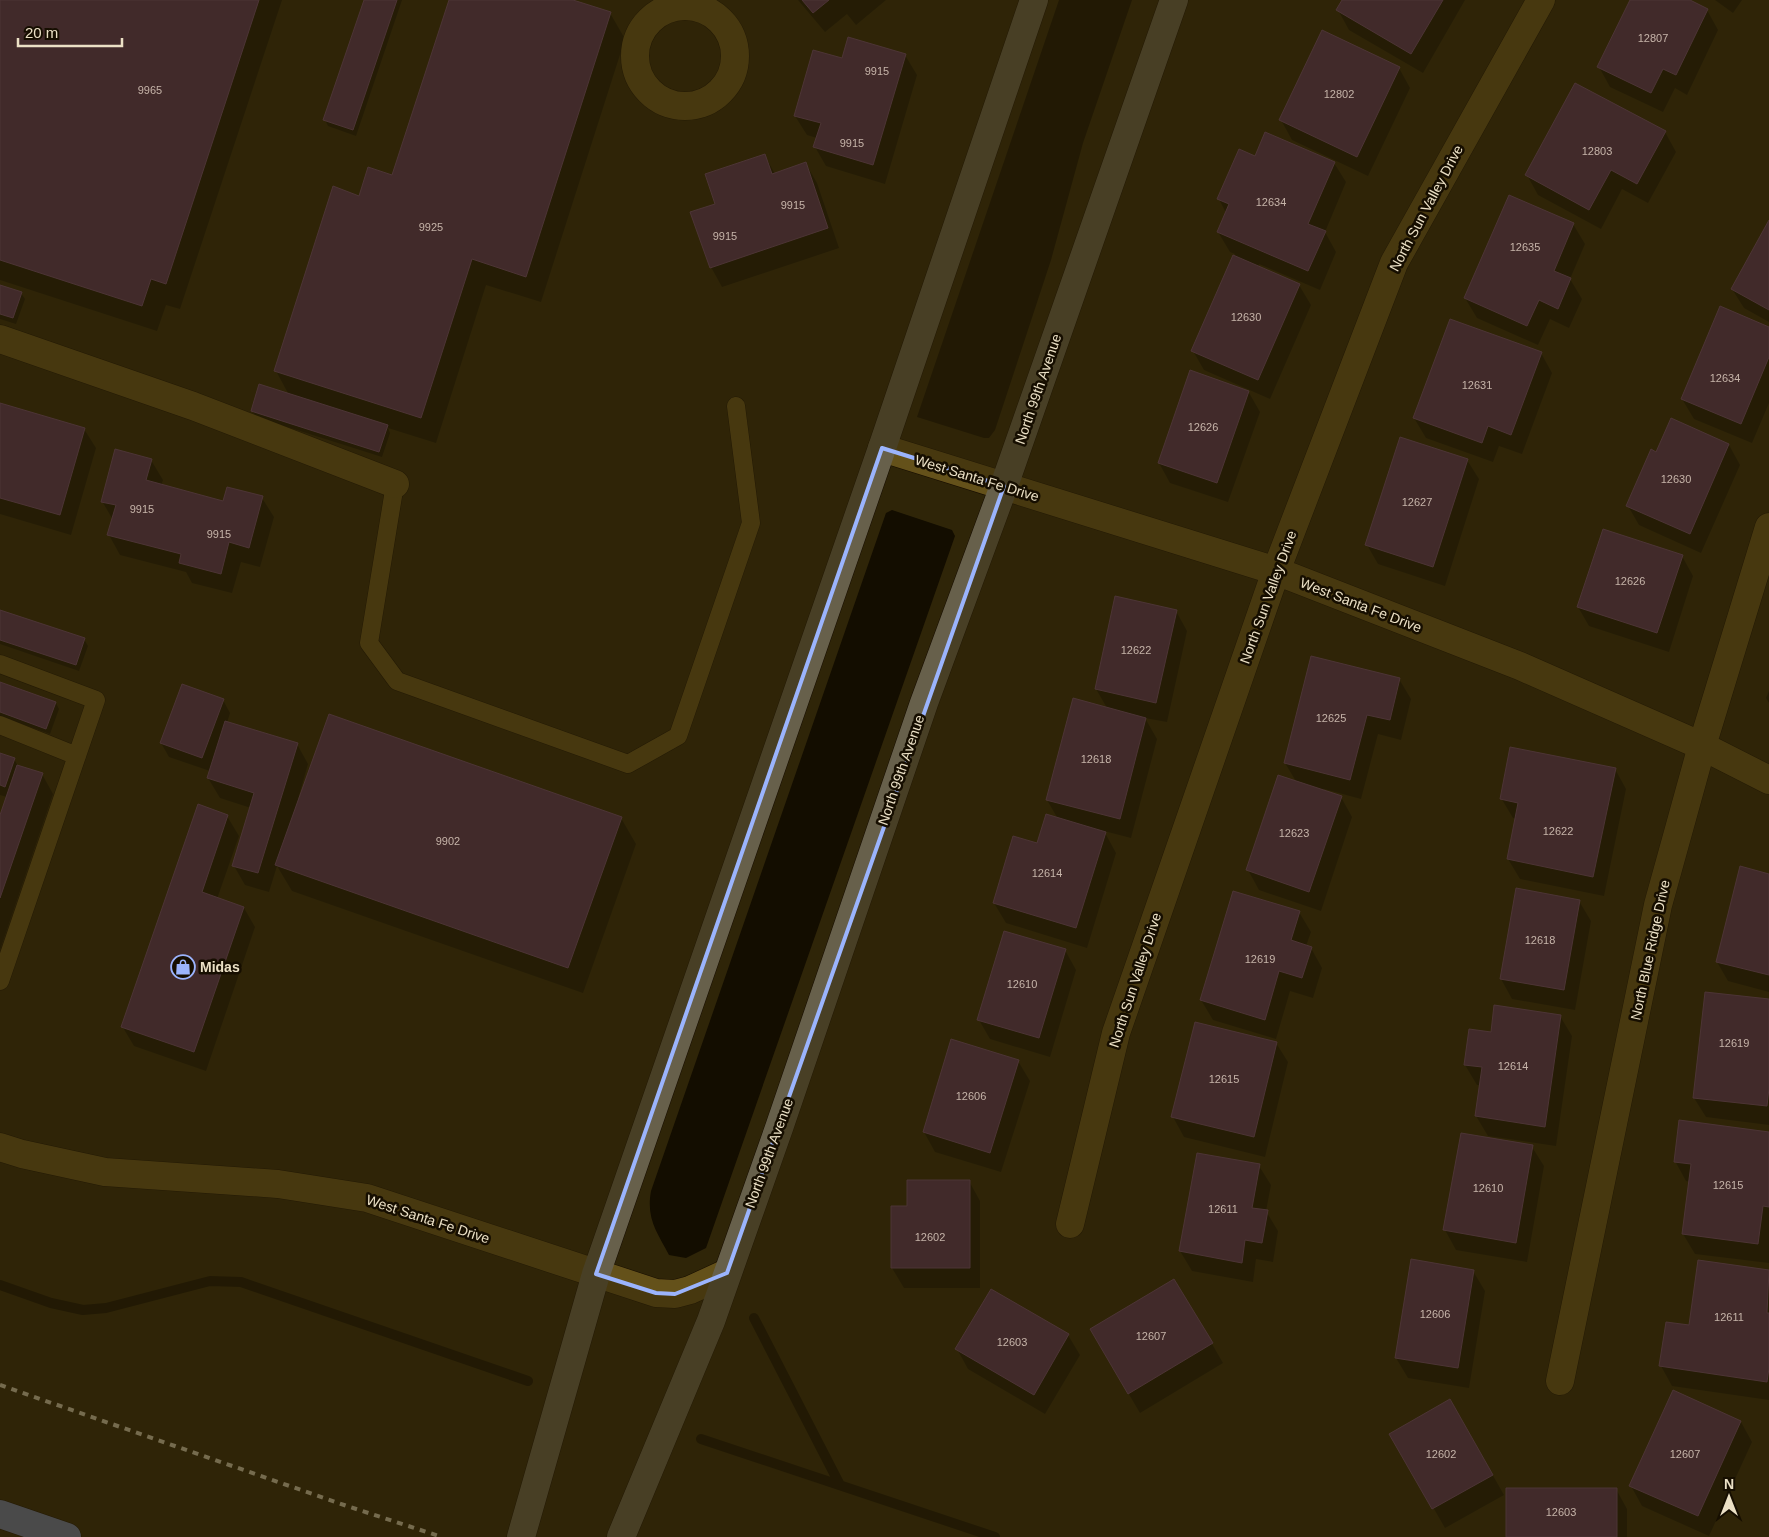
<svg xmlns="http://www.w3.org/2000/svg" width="1769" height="1537" font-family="Arial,sans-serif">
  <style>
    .water { fill: #130d00 }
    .shadow { fill: #0007 }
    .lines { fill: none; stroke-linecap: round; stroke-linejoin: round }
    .stream { stroke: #130d00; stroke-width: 10 }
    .building { fill: #573155; stroke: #70486d }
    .service-casing { stroke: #170d00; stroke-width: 19 }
    .minor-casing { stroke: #170d00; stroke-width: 29 }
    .secondary-casing { stroke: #170d00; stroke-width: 29 }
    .trunk-casing { stroke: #170d00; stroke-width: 29 }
    .service { stroke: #64511a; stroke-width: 18 }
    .minor { stroke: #64511a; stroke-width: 28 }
    .secondary { stroke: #67604b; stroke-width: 28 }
    .trunk { stroke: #6c789c; stroke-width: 28 }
    .rail { stroke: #cbc0a5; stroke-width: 4; stroke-dasharray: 6 6; stroke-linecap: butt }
    .marked { fill: none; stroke: #9bb4fd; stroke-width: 4; stroke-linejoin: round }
    .labels { text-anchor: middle; stroke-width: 5; stroke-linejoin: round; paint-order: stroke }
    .number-label { font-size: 11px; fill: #c6b4a9 }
    .street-label { font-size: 14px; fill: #ebe0c5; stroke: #160e00 }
    .poi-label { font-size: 14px; font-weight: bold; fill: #ebe0c5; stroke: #160e00; text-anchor: start }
  </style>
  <rect width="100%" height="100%" fill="#2f2508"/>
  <path class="water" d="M1059 0H1132L1083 143 1051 260 995 430 989 438H984L917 417Z
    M892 510 952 530 955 536 706 1248 686 1258 669 1255C657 1232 646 1219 651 1191L886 513Z"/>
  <path class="shadow" d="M0 0H282L180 309 166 305 157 331 0 280Z
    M365 0H402L356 136 328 126 325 120Z
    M450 0H569L610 13 625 39 541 302 486 285 436 443 388 428 390 433 382 457 256 417 252 411 289 395 276 371 393 176Z
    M798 0H886L856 25 847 14 825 32Z
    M1344 0H1465L1423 73 1349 30 1338 10Z
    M1631 0H1687L1707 10 1718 30 1687 95 1675 88 1663 112 1610 87 1599 67Z
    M1715 0H1742L1733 13Z
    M905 55 917 75 885 184 826 166 815 147 817 138 807 135 795 116 843 59Z
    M1399 68 1410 88 1368 176 1292 140 1281 120Z
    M1665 132 1676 152 1648 203 1622 189 1601 229 1538 195 1527 175Z
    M765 156 775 174 806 164 817 183 839 248 722 287 711 267 716 204Z
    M1256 158 1334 163 1346 182 1325 232 1336 252 1320 290 1259 264 1258 267 1299 285 1311 305 1270 399 1204 370 1193 351 1235 254 1230 252 1218 232 1226 213 1219 199Z
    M1769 222V322L1744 308 1732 289Z
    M1573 224 1585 244 1570 279 1582 299 1569 328 1550 319 1538 345 1477 318 1465 298Z
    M0 286 21 293 25 299 16 324 0 319Z
    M1769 328V403L1752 443 1694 419 1682 399Z
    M1541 353 1552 373 1522 454 1499 446 1493 462 1426 438 1414 418Z
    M1248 391 1260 412 1228 502 1170 483 1159 463Z
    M0 404 84 429 96 448 71 535 0 514Z
    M1672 420 1729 445 1740 465 1701 553 1639 525 1628 506 1657 453Z
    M151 460 163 480 161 486 224 503 262 498 274 517 260 567 241 562 232 593 192 583 186 572 120 555 109 535 113 520 102 501Z
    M1467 460 1479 479 1445 586 1378 564 1367 545Z
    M1682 556 1693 576 1669 652 1589 626 1578 607Z
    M1116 598 1176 611 1187 631 1167 722 1145 718 1157 739 1131 838 1104 831 1116 853 1087 948 1006 923 994 903 1058 819 1047 800 1107 708 1096 689Z
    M0 611 84 639 88 646 79 671 0 644Z
    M1399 679 1411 699 1401 740 1378 734 1361 799 1324 789 1323 791 1341 797 1352 817 1321 911 1259 890 1248 870 1297 783 1285 763Z
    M0 683 56 703 59 709 50 734 0 716Z
    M1769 691V703L1766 698Z
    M223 700 230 713 227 723 297 744 308 764 298 799 300 800 621 818 636 844 583 993 292 891 277 866 269 892 245 885 234 866 251 808 220 798 208 778 210 771 169 757 161 743Z
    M0 754 14 759 18 766 42 774 53 794 0 950V819L7 797 0 795Z
    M1615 769 1626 789 1604 896 1520 879 1508 859 1516 819 1513 818 1501 798Z
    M227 816 239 836 217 899 244 908 255 927 206 1071 134 1046 122 1026Z
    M1769 875V992L1728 981 1717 962Z
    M1517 890 1579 901 1591 921 1575 1010 1512 999 1501 979Z
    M1299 912 1311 932 1306 946 1311 948 1322 968 1313 998 1290 991 1276 1039 1213 1020 1201 1000Z
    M1065 950 1076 970 1050 1057 990 1039 979 1020Z
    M1769 1000V1125L1706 1117 1694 1098Z
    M1560 1016 1572 1036 1556 1146 1488 1136 1476 1116 1481 1085H1477L1465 1065 1492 1034Z
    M1276 1043 1288 1062 1265 1157 1184 1137 1173 1117Z
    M1018 1061 1030 1081 1001 1172 935 1152 924 1132Z
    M1769 1133V1263L1695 1254 1683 1234 1690 1182 1686 1181 1675 1161Z
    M1532 1147 1544 1166 1527 1262 1456 1250 1445 1230Z
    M1259 1166 1271 1185 1266 1211 1278 1231 1273 1262 1256 1259 1253 1282 1192 1271 1180 1251Z
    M969 1181 980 1201V1288H904L892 1268V1208H908Z
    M1699 1261 1769 1271V1400L1672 1386 1661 1366 1690 1327Z
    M1473 1271 1485 1291 1469 1388 1408 1378 1396 1358Z
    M1091 1330 1212 1344 1223 1363 1140 1413Z
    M1068 1335 1080 1355 1045 1414 968 1369 957 1349Z
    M1674 1392 1741 1422 1752 1442 1709 1536 1642 1506 1631 1486Z
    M1450 1400 1504 1495 1445 1528 1391 1434Z
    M1616 1489 1627 1509V1537H1507Z"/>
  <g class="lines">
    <path class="stream" d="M0 1285 51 1303 83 1310 106 1308 210 1281 241 1282 528 1381
      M754 1318 840 1485
      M701 1439 995 1537"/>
  </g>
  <path class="building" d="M0 0H259L166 284 151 279 142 306 0 260Z
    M364 0H397L353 130 323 120Z
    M449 0H573L611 12 526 277 472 259 421 418 274 371 333 186 359 196 368 167 392 175Z
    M802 0H829L813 13Z
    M1342 0H1443L1411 54 1336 10Z
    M1630 0H1690L1708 9 1676 75 1663 69 1651 93 1597 67Z
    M1322 30 1400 67 1357 157 1279 120Z
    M848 37 906 54 873 165 813 147 821 123 794 116 813 50 842 58Z
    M1575 83 1666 131 1637 184 1611 170 1589 210 1525 175Z
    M1265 132 1335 162 1308 224 1326 231 1308 271 1217 232 1229 204 1217 199 1239 149 1255 156Z
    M765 154 772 174 806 162 828 228 710 268 690 212 715 204 705 174Z
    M1509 195 1574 223 1554 271 1571 278 1558 309 1539 300 1527 326 1464 298Z
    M1769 220V310L1731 289Z
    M1233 255 1300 284 1258 380 1191 351Z
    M0 285 22 292 13 318 0 314Z
    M1720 306 1769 327V357L1741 424 1681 399Z
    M1450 319 1542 352 1511 435 1488 426 1482 443 1413 418Z
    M1190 370 1249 391 1217 483 1158 463Z
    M259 384 388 425 379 452 251 411Z
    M0 403 85 428 60 515 0 498Z
    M1671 418 1729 444 1690 534 1626 506 1651 449 1656 452Z
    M1400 437 1468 459 1433 567 1365 545Z
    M115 449 152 459 146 480 223 501 227 487 263 496 249 548 229 542 221 574 179 563 181 554 107 535 116 505 101 502Z
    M1603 529 1683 555 1657 633 1577 607Z
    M1115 596 1177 610 1156 703 1095 689Z
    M0 610 85 638 76 665 0 640Z
    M1311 656 1400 678 1390 720 1367 715 1350 780 1284 763Z
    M0 682 56 702 46 729 0 712Z
    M182 684 224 699 202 758 160 743Z
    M1073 698 1146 718 1120 819 1046 800Z
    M329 714 622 817 568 968 275 865Z
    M225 721 298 743 258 873 232 866 254 793 207 778Z
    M1510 747 1616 768 1593 877 1507 859 1518 803 1500 799Z
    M0 753 15 758 5 787 0 785Z
    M17 765 43 773 0 898V815Z
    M1278 775 1342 796 1309 892 1246 870Z
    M198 804 228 815 202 892 244 907 194 1052 121 1027Z
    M1046 814 1106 832 1076 928 993 903 1013 836 1037 843Z
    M1740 866 1769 874V975L1716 962Z
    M1516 888 1580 900 1564 990 1500 979Z
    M1233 891 1300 911 1291 940 1312 947 1302 978 1279 971 1265 1020 1200 1000Z
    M1004 931 1066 949 1039 1038 977 1020Z
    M1705 992 1769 999V1088L1767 1106 1693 1098Z
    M1494 1005 1561 1015 1545 1127 1475 1116 1482 1067 1464 1065 1469 1029 1491 1032Z
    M1195 1022 1277 1042 1254 1137 1171 1117Z
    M951 1039 1019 1060 990 1153 923 1132Z
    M1679 1120 1769 1132V1207L1763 1206 1758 1244 1682 1234 1691 1164 1674 1162Z
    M1461 1133 1533 1145 1516 1243 1443 1230Z
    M1197 1153 1260 1164 1252 1208 1268 1210 1262 1243 1245 1240 1242 1263 1179 1251Z
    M907 1180H970V1268H891V1206H907Z
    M1411 1259 1474 1270 1458 1368 1395 1358Z
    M1698 1260 1769 1270 1767 1313H1769V1368L1767 1382 1659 1366 1666 1322 1689 1325Z
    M1174 1279 1213 1343 1128 1394 1090 1329Z
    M991 1289 1069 1334 1034 1395 955 1349Z
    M1673 1390 1741 1421 1698 1516 1629 1486Z
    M1450 1399 1493 1475 1432 1509 1389 1434Z
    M1506 1488H1617V1537H1506Z"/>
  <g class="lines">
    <g class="service-casing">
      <path id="service" d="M395 484 369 643 397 681 628 764 678 736 751 523 736 406
        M0 664 96 700 0 981
        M0 725 77 756"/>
    </g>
    <g class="minor-casing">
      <path id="minor" d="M635 56a50 50 0 1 1 100 0a50 50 0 1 1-100 0Z
        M0 339 193 406 395 484
        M882 448 1276 571 1520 666 1702 746 1769 780
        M0 1147 22 1154 105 1172 278 1184 367 1198 656 1293 675 1294 690 1290 727 1273
        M1070 1224 1116 1033 1276 571 1394 263 1541 0
        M1560 1381 1658 905 1702 746 1769 527"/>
    </g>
    <g class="secondary-casing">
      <path id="secondary" d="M521 1537 596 1274 882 448 1034 0
        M621 1537 711 1321 779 1128 924 703 1004 486 1174 0"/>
    </g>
    <g class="trunk-casing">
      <path id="trunk" d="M0 1514 67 1537"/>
    </g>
    <use href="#service" class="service"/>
    <use href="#minor" class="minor"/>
    <use href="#secondary" class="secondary"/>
    <use href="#trunk" class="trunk"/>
    <path class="rail" d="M0 1385 347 1506 442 1537"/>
  </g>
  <path d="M0 0H1769V1537H0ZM882 448 1004 486 727 1273 675 1294 656 1293 596 1274Z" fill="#2f2508" fill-opacity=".55" fill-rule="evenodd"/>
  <path class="marked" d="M882 448 1004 486 727 1273 675 1294 656 1293 596 1274Z"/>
  <defs>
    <g id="shop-ring" transform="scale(1.25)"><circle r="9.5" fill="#160e00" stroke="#9bb4fd" stroke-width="1.5"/><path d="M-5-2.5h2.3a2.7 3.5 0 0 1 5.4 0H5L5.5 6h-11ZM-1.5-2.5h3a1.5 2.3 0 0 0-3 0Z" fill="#9bb4fd"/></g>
  </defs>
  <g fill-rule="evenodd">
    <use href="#shop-ring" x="183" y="967"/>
  </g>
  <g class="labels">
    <g class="number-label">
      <text x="1653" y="42">12807</text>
      <text x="877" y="75">9915</text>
      <text x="150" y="94">9965</text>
      <text x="1339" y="98">12802</text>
      <text x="852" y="147">9915</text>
      <text x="1597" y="155">12803</text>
      <text x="1271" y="206">12634</text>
      <text x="793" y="209">9915</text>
      <text x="431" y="231">9925</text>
      <text x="725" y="240">9915</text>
      <text x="1525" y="251">12635</text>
      <text x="1246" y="321">12630</text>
      <text x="1725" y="382">12634</text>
      <text x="1477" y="389">12631</text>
      <text x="1203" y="431">12626</text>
      <text x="1676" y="483">12630</text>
      <text x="1417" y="506">12627</text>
      <text x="142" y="513">9915</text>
      <text x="219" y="538">9915</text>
      <text x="1630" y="585">12626</text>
      <text x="1136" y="654">12622</text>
      <text x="1331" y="722">12625</text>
      <text x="1096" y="763">12618</text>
      <text x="1558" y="835">12622</text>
      <text x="1294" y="837">12623</text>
      <text x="448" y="845">9902</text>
      <text x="1047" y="877">12614</text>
      <text x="1540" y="944">12618</text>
      <text x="1260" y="963">12619</text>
      <text x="1022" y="988">12610</text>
      <text x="1734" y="1047">12619</text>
      <text x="1513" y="1070">12614</text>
      <text x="1224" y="1083">12615</text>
      <text x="971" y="1100">12606</text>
      <text x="1728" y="1189">12615</text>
      <text x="1488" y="1192">12610</text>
      <text x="1223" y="1213">12611</text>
      <text x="930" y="1241">12602</text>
      <text x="1435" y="1318">12606</text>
      <text x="1729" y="1321">12611</text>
      <text x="1151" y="1340">12607</text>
      <text x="1012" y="1346">12603</text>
      <text x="1441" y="1458">12602</text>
      <text x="1685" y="1458">12607</text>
      <text x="1561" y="1516">12603</text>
    </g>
    <g class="street-label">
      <text transform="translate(1426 208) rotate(-62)" y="5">North Sun Valley Drive</text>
      <text transform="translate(1038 389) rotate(-71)" y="5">North 99th Avenue</text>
      <text transform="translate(977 478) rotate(17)" y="5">West Santa Fe Drive</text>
      <text transform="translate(1268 597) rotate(-70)" y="5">North Sun Valley Drive</text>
      <text transform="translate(1361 605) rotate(21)" y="5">West Santa Fe Drive</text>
      <text transform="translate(901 770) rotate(-71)" y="5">North 99th Avenue</text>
      <text transform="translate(1650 950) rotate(-78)" y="5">North Blue Ridge Drive</text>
      <text transform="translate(1135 980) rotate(-72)" y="5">North Sun Valley Drive</text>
      <text transform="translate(769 1153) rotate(-70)" y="5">North 99th Avenue</text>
      <text transform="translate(428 1219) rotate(18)" y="5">West Santa Fe Drive</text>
    </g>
    <g class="poi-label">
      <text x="200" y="972">Midas</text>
    </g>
  </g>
  <g transform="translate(1729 1497)" stroke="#160e00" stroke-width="4" paint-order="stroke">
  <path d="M0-4L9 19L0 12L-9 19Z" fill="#ebe0c5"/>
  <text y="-8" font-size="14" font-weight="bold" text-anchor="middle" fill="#ebe0c5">N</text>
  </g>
  <path d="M18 38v8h104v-8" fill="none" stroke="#ebe0c5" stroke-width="2.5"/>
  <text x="25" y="38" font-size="15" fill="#ebe0c5" stroke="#160e00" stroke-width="4" paint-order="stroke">20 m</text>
</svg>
